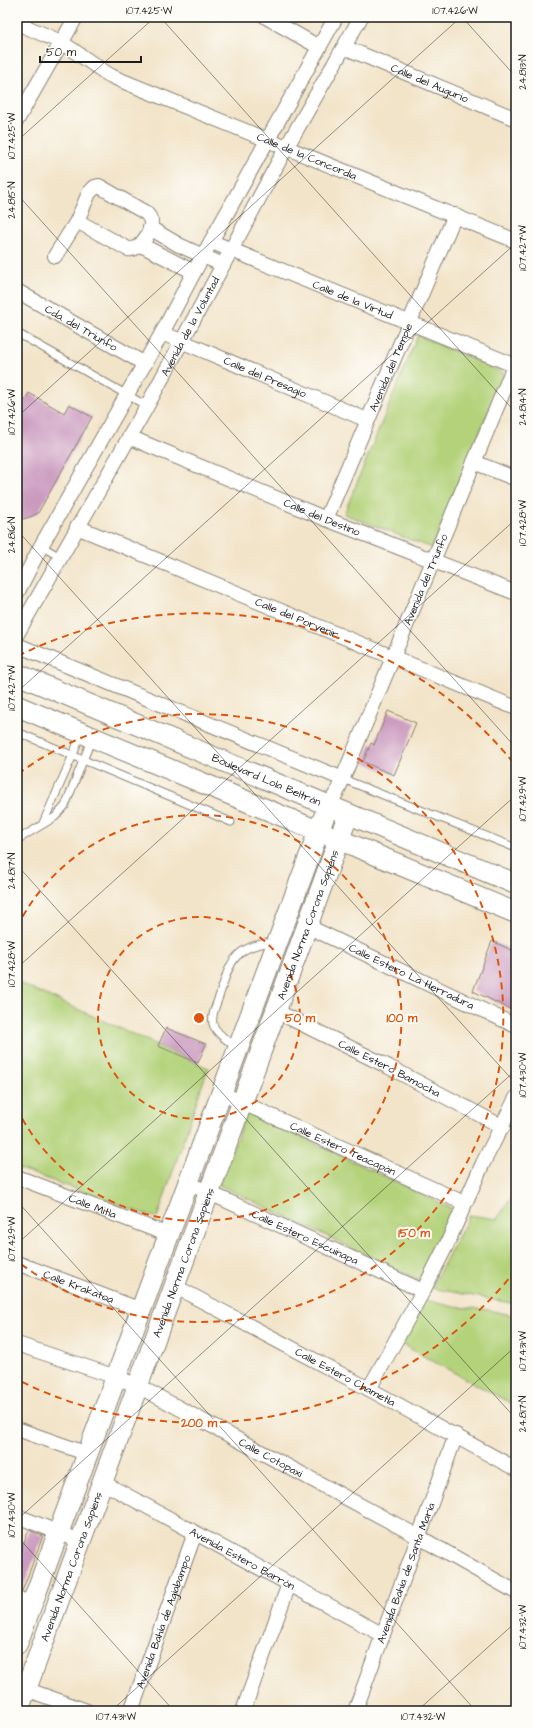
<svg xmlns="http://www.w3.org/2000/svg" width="533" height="1728" font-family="'Architects Daughter',sans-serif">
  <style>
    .green { fill: #b3d279; stroke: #68774a }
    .building { fill: #ca9abf }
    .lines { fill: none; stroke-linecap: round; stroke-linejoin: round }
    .lane-casing { stroke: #878072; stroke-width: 9 }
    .street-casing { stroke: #878072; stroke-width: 16 }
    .secondary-casing { stroke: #878072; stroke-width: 22 }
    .lane { stroke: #fff; stroke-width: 7 }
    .street { stroke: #fff; stroke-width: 14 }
    .secondary { stroke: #fff; stroke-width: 20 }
    .ticks { fill: none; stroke: #1c1c1c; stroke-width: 1; stroke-opacity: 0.45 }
    .ring { fill: none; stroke: #de560d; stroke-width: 2; stroke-dasharray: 7 5 }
    .labels { text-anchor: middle; stroke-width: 4; stroke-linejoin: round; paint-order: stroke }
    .street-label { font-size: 11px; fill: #1c1c1c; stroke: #fdfcf7 }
    .centre { fill: #de560d; stroke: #fdfcf7; stroke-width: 2 }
    .ring-label { font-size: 12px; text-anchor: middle; font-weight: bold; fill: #de560d; stroke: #fdfcf7; stroke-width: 4; stroke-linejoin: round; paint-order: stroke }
    .neatline { fill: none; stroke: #1c1c1c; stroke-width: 1.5 }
    .ticks-label { font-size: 10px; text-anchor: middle; fill: #1c1c1c }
  </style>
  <rect width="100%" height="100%" fill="#fdfcf7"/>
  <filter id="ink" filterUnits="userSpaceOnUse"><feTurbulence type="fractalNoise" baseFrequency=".025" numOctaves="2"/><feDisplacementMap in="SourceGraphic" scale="8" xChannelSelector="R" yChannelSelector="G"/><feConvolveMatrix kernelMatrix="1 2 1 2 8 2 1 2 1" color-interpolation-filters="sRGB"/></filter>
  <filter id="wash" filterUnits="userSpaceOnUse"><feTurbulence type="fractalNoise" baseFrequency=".012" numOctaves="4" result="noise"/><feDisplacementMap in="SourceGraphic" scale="16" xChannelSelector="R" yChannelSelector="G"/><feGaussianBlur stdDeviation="0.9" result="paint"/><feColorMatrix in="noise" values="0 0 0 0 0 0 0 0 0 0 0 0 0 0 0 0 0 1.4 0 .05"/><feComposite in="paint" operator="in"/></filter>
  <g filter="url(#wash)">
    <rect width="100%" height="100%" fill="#f2e4c9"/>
    <path class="green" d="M418 335 504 373 432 548 344 514Z
      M17 982 208 1068 157 1218 17 1168Z
      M247 1111 455 1210 419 1280 219 1185Z
      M516 1191V1304L431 1288 470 1215 497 1219Z
      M426 1300 454 1307 483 1309 516 1316V1406L401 1344Z"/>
    <g id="blocks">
      <path class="building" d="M29 393 64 413 69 404 92 417 38 513 30 517 23 519 17 518V398L24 402Z
        M388 711 416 723 394 775 363 762 371 743 374 745Z
        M492 941 516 952V1012L473 991Z
        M166 1028 206 1044 198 1063 158 1046Z
        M29 1530 43 1536 22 1591 17 1590V1560Z"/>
    </g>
  </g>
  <g filter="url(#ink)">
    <use href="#blocks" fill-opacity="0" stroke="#878072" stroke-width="1"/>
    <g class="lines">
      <g class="lane-casing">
        <path id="lane" d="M17 333 147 406
          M41 546 60 557
          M17 732 231 822
          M343 779 516 848
          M43 823 73 755 81 733
          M17 840 55 817 65 806 92 738
          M237 1048C229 1041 216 1034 213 1024 211 1015 216 1005 219 997 230 962 234 945 275 942"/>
      </g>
      <g class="street-casing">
        <g id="street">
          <path d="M266 17 319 47"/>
          <path id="s1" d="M17 23 61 42 109 75 120 80 516 241"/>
          <path id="s2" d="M344 47 516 119"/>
          <path d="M17 120 76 17"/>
          <path d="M99 186 146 213C148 215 150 218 151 221 152 232 140 251 128 249L77 221 89 193 95 187Z"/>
          <path d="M150 228 179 245 223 265"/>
          <path id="s3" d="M212 242 516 366"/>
          <path d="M141 245 194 272"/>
          <path d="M55 256 77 221"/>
          <path id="s4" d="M17 291 145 364"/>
          <path id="s5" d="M162 333 367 420"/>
          <path id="s6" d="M129 437 326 519 516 593"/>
          <path d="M474 462 516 479"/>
          <path id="s7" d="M326 519 455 215"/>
          <path id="s8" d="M77 527 516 708"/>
          <path d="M17 593 41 546 162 333 194 272 336 17"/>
          <path id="s9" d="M17 634 147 406 286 148 361 17"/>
          <path d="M17 645 343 779"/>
          <path id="s10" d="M328 806 337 792 514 366"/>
          <path id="s11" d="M307 926 516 1026"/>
          <path id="s12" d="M276 1011 389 1067 503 1127"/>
          <path id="s13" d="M221 1093 464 1203"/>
          <path id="s14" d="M17 1177 169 1235"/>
          <path id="s15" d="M188 1183 423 1291"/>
          <path id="s16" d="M17 1263 141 1310"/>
          <path id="s17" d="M174 1286 369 1389 516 1469"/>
          <path id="s18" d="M17 1344 116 1377 138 1386 419 1537 516 1592"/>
          <path d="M369 1389 423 1291 447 1244 483 1163 516 1098"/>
          <path d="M17 1429 88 1454"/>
          <path id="s19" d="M102 1482 383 1635"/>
          <path d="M17 1516 80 1541"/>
          <path d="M17 1598 32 1604"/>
          <path d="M17 1686 87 1711"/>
          <path id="s20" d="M131 1711 195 1533"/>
          <path d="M243 1711 289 1584"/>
          <path id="s21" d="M355 1711 456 1435"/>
        </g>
      </g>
      <g class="secondary-casing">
        <g id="secondary">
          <path id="s22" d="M17 674C184 744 349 815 516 884"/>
          <path d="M17 706 516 913"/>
          <path d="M17 1644 328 806"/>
          <path id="s23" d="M18 1711 348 815"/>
        </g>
      </g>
      <use href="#lane" class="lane"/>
      <use href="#street" class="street"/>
      <use href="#secondary" class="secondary"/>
    </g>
  </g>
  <path class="ticks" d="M160 17 516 413M462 17 516 77M17 141 155 17M17 194 516 748M17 417 461 17M17 530 516 1084M17 692 516 243M17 865 516 1419M17 968 516 519M17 1201 476 1711M17 1244 516 795M17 1520 516 1070M17 1536 174 1711M111 1711 516 1346M417 1711 516 1622"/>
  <g class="ring">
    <circle cx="199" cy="1018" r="101"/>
    <path d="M17 927A203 203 0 1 1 17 1109"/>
    <path d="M18 774A304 304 0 1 1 18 1262"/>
    <path d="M516 1270A405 405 0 0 1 18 1380M18 656A405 405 0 0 1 516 766"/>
  </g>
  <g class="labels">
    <g class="street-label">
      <text dy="4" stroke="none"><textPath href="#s2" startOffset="93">Calle del Augurio</textPath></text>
      <text dy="4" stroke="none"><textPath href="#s1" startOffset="320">Calle de la Concordia</textPath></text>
      <text dy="4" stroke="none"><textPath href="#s3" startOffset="152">Calle de la Virtud</textPath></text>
      <text dy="4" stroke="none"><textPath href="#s9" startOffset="353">Avenida de la Voluntad</textPath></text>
      <text dy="4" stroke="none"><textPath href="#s4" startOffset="74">Cda. del Triunfo</textPath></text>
      <text dy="4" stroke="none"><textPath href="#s7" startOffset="165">Avenida del Temple</textPath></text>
      <text dy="4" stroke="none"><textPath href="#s5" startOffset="112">Calle del Presagio</textPath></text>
      <text dy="4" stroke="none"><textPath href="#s6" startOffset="209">Calle del Destino</textPath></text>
      <text dy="4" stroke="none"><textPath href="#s10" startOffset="247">Avenida del Triunfo</textPath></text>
      <text dy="4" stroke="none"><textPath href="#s8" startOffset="238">Calle del Porvenir</textPath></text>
      <text dy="4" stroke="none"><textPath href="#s22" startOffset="271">Boulevard Lola Beltrán</textPath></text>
      <text dy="4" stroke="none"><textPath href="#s23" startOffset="838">Avenida Norma Corona Sapiens</textPath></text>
      <text dy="4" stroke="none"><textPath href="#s11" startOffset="116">Calle Estero La Herradura</textPath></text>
      <text dy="4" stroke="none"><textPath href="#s12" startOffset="127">Calle Estero Bamocha</textPath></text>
      <text dy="4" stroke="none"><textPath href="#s13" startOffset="134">Calle Estero Teacapán</textPath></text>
      <text dy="4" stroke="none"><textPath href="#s14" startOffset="81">Calle Mitla</textPath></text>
      <text dy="4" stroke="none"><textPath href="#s15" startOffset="129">Calle Estero Escuinapa</textPath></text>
      <text dy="4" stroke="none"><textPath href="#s23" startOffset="478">Avenida Norma Corona Sapiens</textPath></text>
      <text dy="4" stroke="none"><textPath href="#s16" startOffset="66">Calle Krakatoa</textPath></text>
      <text dy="4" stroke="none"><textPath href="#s17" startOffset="194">Calle Estero Chametla</textPath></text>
      <text dy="4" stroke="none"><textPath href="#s18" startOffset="279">Calle Cotopaxi</textPath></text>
      <text dy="4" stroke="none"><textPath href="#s19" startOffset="160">Avenida Estero Barrón</textPath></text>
      <text dy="4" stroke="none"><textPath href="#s23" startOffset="154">Avenida Norma Corona Sapiens</textPath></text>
      <text dy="4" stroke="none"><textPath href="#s21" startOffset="147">Avenida Bahía de Santa María</textPath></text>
      <text dy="4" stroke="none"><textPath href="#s20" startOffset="95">Avenida Bahía de Agiabampo</textPath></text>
    </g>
  </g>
  <circle cx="199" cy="1018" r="6" class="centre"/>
  <g class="ring-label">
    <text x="300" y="1022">50 m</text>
    <text x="402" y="1022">100 m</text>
    <text x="414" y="1237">150 m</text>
    <text x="199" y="1427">200 m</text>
  </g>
  <rect width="533" height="1728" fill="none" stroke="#fdfcf7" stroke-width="44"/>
  <path d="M40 56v6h101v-6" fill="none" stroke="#1c1c1c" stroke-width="2"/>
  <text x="46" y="56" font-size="12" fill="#1c1c1c" stroke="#fdfcf7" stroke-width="3" paint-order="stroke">50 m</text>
  <rect x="22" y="22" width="489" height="1684" class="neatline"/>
  <g class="ticks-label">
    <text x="149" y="14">107.425°W</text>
    <text x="455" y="14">107.426°W</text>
    <text transform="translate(522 72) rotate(-90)" y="4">24.813°N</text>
    <text transform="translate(11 136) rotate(-90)" y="4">107.425°W</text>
    <text transform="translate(11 200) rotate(-90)" y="4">24.815°N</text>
    <text transform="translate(522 248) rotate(-90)" y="4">107.427°W</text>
    <text transform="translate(522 407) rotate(-90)" y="4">24.814°N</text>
    <text transform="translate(11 412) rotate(-90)" y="4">107.426°W</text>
    <text transform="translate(522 523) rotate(-90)" y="4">107.428°W</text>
    <text transform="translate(11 535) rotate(-90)" y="4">24.816°N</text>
    <text transform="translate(11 688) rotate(-90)" y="4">107.427°W</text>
    <text transform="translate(522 799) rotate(-90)" y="4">107.429°W</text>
    <text transform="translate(11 871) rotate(-90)" y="4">24.817°N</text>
    <text transform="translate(11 964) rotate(-90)" y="4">107.428°W</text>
    <text transform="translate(522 1075) rotate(-90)" y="4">107.430°W</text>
    <text transform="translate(11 1239) rotate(-90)" y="4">107.429°W</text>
    <text transform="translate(522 1351) rotate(-90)" y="4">107.431°W</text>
    <text transform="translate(522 1414) rotate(-90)" y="4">24.817°N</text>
    <text transform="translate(11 1515) rotate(-90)" y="4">107.430°W</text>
    <text transform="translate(522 1627) rotate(-90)" y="4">107.432°W</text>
    <text x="116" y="1720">107.431°W</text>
    <text x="423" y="1720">107.432°W</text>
  </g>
</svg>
